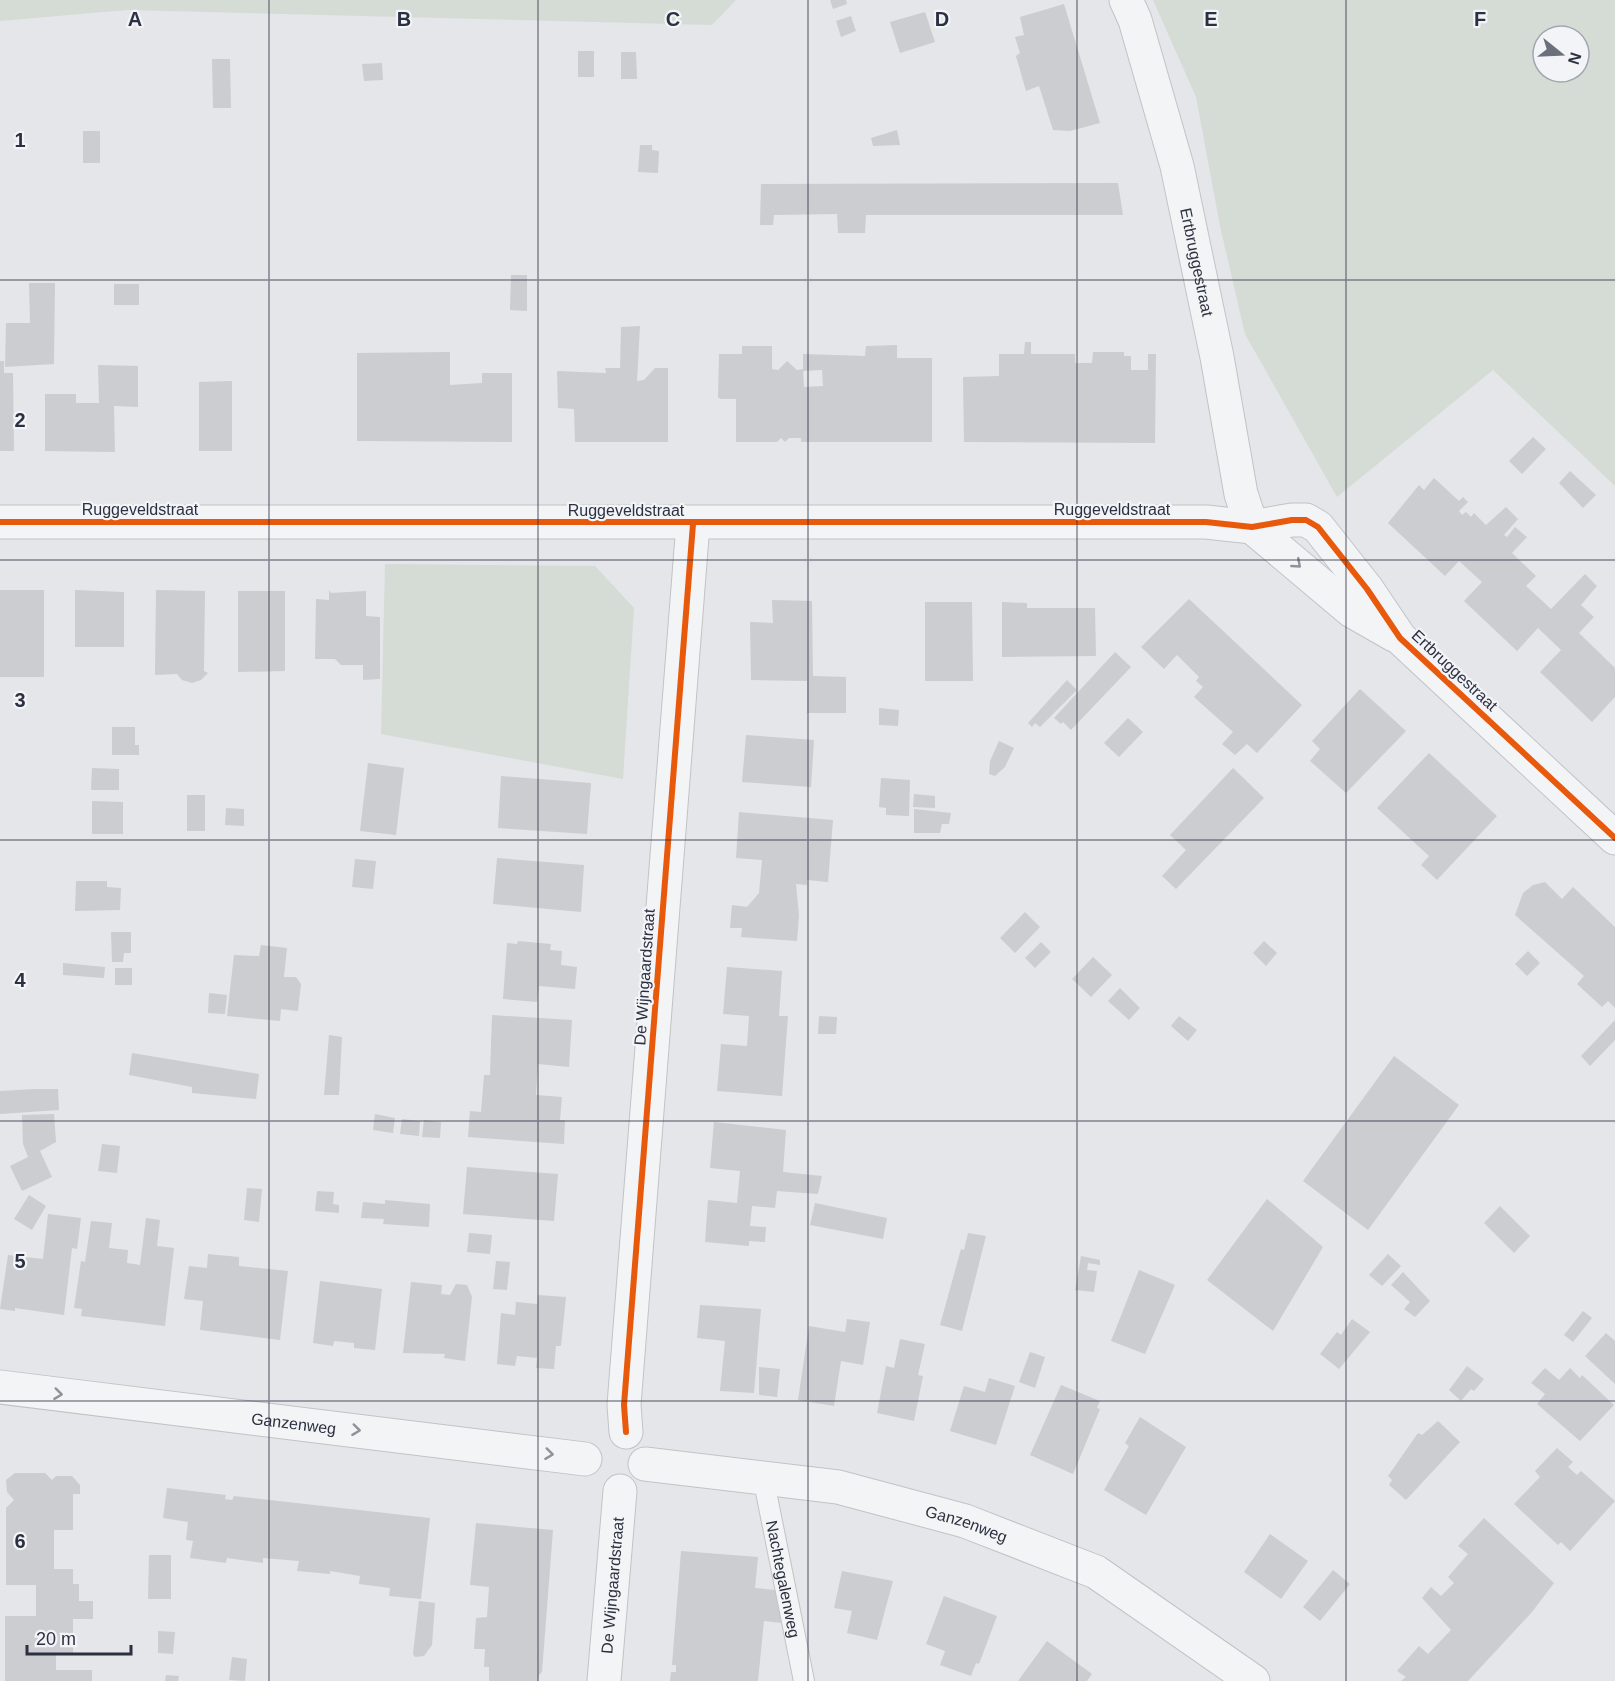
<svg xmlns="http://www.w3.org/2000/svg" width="1615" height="1681" font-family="Helvetica,sans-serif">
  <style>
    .green { fill: #d4dcd5; fill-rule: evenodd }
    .building { fill: #cbcdd1 }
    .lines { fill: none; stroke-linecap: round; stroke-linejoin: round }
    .lane-casing { stroke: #c1c3c5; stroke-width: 22 }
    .street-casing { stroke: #c1c3c5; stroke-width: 35 }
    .lane { stroke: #f3f4f5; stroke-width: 20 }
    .street { stroke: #f3f4f5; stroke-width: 33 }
    .cycleway-casing { stroke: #f2f4f7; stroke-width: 10 }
    .cycleway { stroke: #e8590c; stroke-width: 6 }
    .oneway { stroke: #90929b }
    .grid { fill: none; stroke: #2c3141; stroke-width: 1.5; stroke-opacity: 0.55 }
    .labels { text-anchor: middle; stroke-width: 4.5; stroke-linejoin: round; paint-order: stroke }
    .street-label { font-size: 16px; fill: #2c3141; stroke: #f2f4f7 }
    .grid-label { font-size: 20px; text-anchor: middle; font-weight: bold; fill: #2c3141; stroke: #f2f4f7; stroke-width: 4.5; stroke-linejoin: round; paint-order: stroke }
  </style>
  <rect width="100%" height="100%" fill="#e4e6e9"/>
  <path class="green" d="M0 0H736L712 25 127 10 0 21Z
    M1153 0H1615V486L1493 370 1337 497 1245 334 1220 226 1196 97ZM1543 36H1579V72H1543Z
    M385 564 595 566 634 608 623 779 381 734Z"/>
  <path class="building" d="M830 0H846L847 4 833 9Z
    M1064 4 1100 123 1070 131 1053 130 1039 86 1026 91 1016 56 1020 53 1015 37 1024 35 1020 17Z
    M925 12 935 42 900 53 890 22Z
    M851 16 856 31 841 37 836 21Z
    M578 51H594V77H578Z
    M621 52H636L637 79H621Z
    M212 59H230L231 108H213Z
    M382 63 383 80 364 81 362 64Z
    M897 130 900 145 873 146 871 138Z
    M83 131H100V163H83Z
    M640 145H652V150L659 151 658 173 638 172Z
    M1118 183 1123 215H866L865 233H838L837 214 774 215 773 225H760L761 184Z
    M511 275H527V311L510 310Z
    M29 283H55L54 364 5 367 6 323H30Z
    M114 284H139V305H114Z
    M640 326 637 381 644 380 655 368H668V442H575L574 409 558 408 557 371 606 373 605 368H620L621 327Z
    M1025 342H1031V354H1075V363H1092L1093 352H1124V356H1131V370H1148V354H1156L1155 443 964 442 963 377 999 376V354H1024Z
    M897 345V358H932V442H801V438H789L785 442 781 438 777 442H736V399H720L718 397 719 354H742V346H772V369L778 370 787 361 797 370 803 369 804 387 823 386 822 370 803 371V354L865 356 866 346Z
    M450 352V385L482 383V373H512V442L357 441V353Z
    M0 361H4V373H13L14 451H0Z
    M98 365 138 366V407L114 406 115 452 45 451V394H76V403H99Z
    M232 381V451H199V382Z
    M1533 437 1546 449 1522 474 1509 461Z
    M1570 471 1596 495 1583 508 1559 483Z
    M1434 478 1459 501 1463 497 1468 502 1459 511 1462 515 1466 512 1471 517 1474 513 1486 525 1506 507 1518 519 1504 535 1507 537 1515 527 1527 537 1512 553 1536 576 1526 586 1551 609 1585 574 1597 586 1581 605 1594 617 1579 633 1615 668V697L1592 722 1540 672 1561 650 1538 628 1517 651 1464 601 1482 582 1459 561 1445 576 1388 523 1419 485 1424 490Z
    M0 590H44V677H0Z
    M75 590 124 592V647H75Z
    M156 590 205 591 204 671 208 673 201 680 192 683 182 680 177 674 155 675Z
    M329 590 331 593 366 591V616L380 617V679L363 680V665H341L335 659H315L316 599 329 600Z
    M238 591H285V671L238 672Z
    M1189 599 1302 705 1257 753 1247 744 1235 755 1222 744 1233 732 1194 697 1203 687 1196 681 1199 677 1177 655 1164 669 1141 647Z
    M772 600 812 601 813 676 846 677V713H807V681L751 680 750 622 773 623Z
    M925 602H972L973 681H925Z
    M1002 602 1027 603V608H1095L1096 656 1002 657Z
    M1115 652 1131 667 1071 730 1063 722 1061 724 1054 718Z
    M1067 680 1077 690 1040 727 1035 723 1032 727 1028 723Z
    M1360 689 1406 731 1346 793 1310 761 1320 749 1312 741Z
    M879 708 899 710 898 726 879 725Z
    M1128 718 1143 732 1119 757 1104 743Z
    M112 727H135V745H139V755H112Z
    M746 735 814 740 811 787 742 782Z
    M999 741 1014 748 1005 767 995 776 989 774 990 761Z
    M1429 753 1497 816 1437 880 1421 865 1429 856 1377 808Z
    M368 763 404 768 396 835 360 831Z
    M92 768 119 769V790H91Z
    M1233 768 1264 798 1176 889 1162 876 1186 850 1170 835Z
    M501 776 591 783 587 834 498 828Z
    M881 778 910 780 909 816 886 815V808L879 807Z
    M914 794 935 796V808L913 807Z
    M187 795H205V831H187Z
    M92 801 123 802V834H92Z
    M226 808 244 809V826L225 825Z
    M914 809 951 813 949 824H942L940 833H914Z
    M739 812 833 820 828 882 807 880V885L796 884 799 915 797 941 741 937 742 928H730L732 905 747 907 759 893 762 860 736 858Z
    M497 858 584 865 581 912 493 904Z
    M355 859 376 861 373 889 352 887Z
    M76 881H107V887L121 888 120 910 75 911Z
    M1545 882 1562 899 1573 887 1615 927V1008L1608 1001 1602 1007 1577 984 1584 976 1515 915 1523 893 1533 885Z
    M1025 912 1040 927 1015 953 1000 938Z
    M111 932H131V953H124L123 962H112Z
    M518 941 551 944 550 950 562 951 561 965 577 967 575 989 539 986 537 1002 503 999 507 943 517 944Z
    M1264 941 1277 953 1266 966 1253 953Z
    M1041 942 1051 952 1035 968 1025 958Z
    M261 945 287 948 284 977H296L301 984 298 1011 281 1009 280 1021 227 1016 234 955 259 956Z
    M1528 951 1540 963 1527 976 1515 964Z
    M1093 957 1112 975 1091 997 1072 979Z
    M63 963 105 967 104 978 63 975Z
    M727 967 782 971 779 1016H788L782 1096 717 1091 721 1044 747 1046 749 1016 723 1014Z
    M115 968H132V985H115Z
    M1120 988 1140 1008 1129 1020 1108 1001Z
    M209 993 227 995 225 1014 208 1013Z
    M492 1015 572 1020 569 1067 538 1064 536 1095 562 1097 560 1120H565L564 1144 468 1137 470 1111 481 1112 484 1075H490Z
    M819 1016 837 1017 836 1034H818Z
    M1179 1016 1197 1030 1188 1041 1171 1026Z
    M1615 1020V1040L1590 1066 1581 1056Z
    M329 1035 342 1037 339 1095H324Z
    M132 1053 259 1074 256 1099 192 1093V1087L129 1075Z
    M1394 1056 1459 1105 1368 1230 1303 1181Z
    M35 1089H58L59 1110 0 1114V1091Z
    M54 1114 56 1142 40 1151 52 1177 22 1191 10 1166 28 1157 23 1144 22 1115Z
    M375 1114 395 1118 393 1133 373 1130Z
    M402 1119 420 1121 419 1136 400 1134Z
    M424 1120 441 1122 440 1138 422 1137Z
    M714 1122 786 1130 783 1172 822 1176 818 1194 777 1191 775 1208 752 1206 750 1226 766 1227 765 1242 749 1241V1246L705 1242 708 1200 737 1203 740 1171 710 1168Z
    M102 1144 120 1146 117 1173 98 1171Z
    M467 1167 558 1174 554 1221 463 1214Z
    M247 1188 262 1189 259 1222 244 1220Z
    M317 1191 334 1192 333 1204 339 1205V1213L315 1211Z
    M29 1195 46 1206 32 1230 14 1219Z
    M1267 1199 1323 1247 1273 1331 1207 1280Z
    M385 1200 430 1204 429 1227 383 1224 384 1219 361 1218 363 1202 385 1204Z
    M815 1203 887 1218 883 1239 810 1225Z
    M1500 1206 1530 1236 1514 1253 1484 1223Z
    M48 1214 81 1218 77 1249 72 1248 64 1315 15 1308V1311L0 1309 8 1255 43 1259Z
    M146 1218 160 1220 157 1246 174 1248 165 1326 81 1316 82 1309 74 1308 81 1261 85 1262 91 1221 112 1223 109 1248 128 1250 127 1263 140 1265Z
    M469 1233 492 1235 490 1254 467 1252Z
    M968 1233 986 1236 962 1331 940 1325 961 1249 964 1250Z
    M208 1254 239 1257V1266L288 1271 280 1340 200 1330 203 1301 184 1299 189 1266 207 1268Z
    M1388 1254 1401 1266 1382 1286 1369 1275Z
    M1081 1256 1100 1260V1265L1088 1263 1087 1270 1097 1271 1094 1292 1075 1290Z
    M496 1261 510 1262 507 1290 493 1289Z
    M1139 1270 1175 1285 1145 1354 1111 1341Z
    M1403 1272 1430 1301 1415 1317 1404 1309 1410 1302 1391 1285Z
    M320 1281 382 1289 375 1350 354 1348V1343L334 1341 333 1346 313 1343Z
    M411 1282 442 1285 441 1294 450 1295 456 1284 467 1285 472 1297 465 1361 444 1358 445 1354 403 1353Z
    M538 1295 566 1297 561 1346H556L554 1369 536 1368 537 1358 517 1356 515 1366 497 1364 501 1313 515 1315 516 1302 537 1304Z
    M700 1305 761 1309 754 1393 720 1391 725 1341 697 1338Z
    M1583 1311 1592 1318 1573 1342 1564 1335Z
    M847 1319 870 1322 863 1365 841 1361 834 1406 798 1400 809 1326 845 1332Z
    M1352 1319 1370 1332 1339 1369 1320 1354 1337 1332 1341 1335Z
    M1606 1333 1615 1341V1384L1585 1356Z
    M900 1339 925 1344 918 1375 923 1376 914 1421 877 1413 886 1366 894 1368Z
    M1030 1352 1045 1357 1035 1388 1019 1382Z
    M1467 1366 1484 1379 1474 1391 1471 1389 1461 1401 1449 1390Z
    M759 1367 780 1369 777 1397 759 1395Z
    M1545 1368 1559 1380 1570 1368 1580 1378 1582 1375 1614 1405 1580 1441 1537 1404 1545 1394 1531 1383Z
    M989 1378 1015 1386 996 1445 950 1431 964 1386 985 1392Z
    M1061 1385 1100 1401 1097 1408 1100 1409 1073 1474 1030 1455Z
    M1140 1417 1186 1447 1146 1515 1104 1490 1129 1446 1125 1443Z
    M1438 1421 1460 1442 1406 1500 1389 1485 1392 1480 1388 1476 1418 1433 1422 1435Z
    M1557 1448 1573 1462 1568 1467 1577 1475 1581 1471 1615 1501 1570 1551 1561 1542 1558 1545 1514 1504 1540 1477 1535 1471Z
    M15 1473H45L52 1480 56 1476H72L80 1485V1494H73V1530H54V1569H73V1584H79V1601H93V1619H73V1653H56V1670H92V1681H5V1616H36V1585H6V1508L14 1500 7 1492 6 1480Z
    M167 1488 226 1495 225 1499 232 1500 234 1496 430 1518 421 1599 389 1596 390 1588 359 1584 360 1576 330 1571V1574L297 1571 299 1561 263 1558V1563L227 1558 226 1563 190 1558 193 1541 186 1540 188 1522 163 1518Z
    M1484 1518 1554 1583 1532 1612 1468 1681H1401L1406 1677 1397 1671 1419 1646 1428 1654 1451 1630 1422 1598 1431 1587 1441 1596 1454 1583 1448 1577 1468 1554 1458 1546Z
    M476 1523 553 1530 542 1672 539 1675 538 1681H489V1667H484L485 1649H474L476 1618 487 1617 489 1587 470 1585Z
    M1270 1534 1308 1561 1281 1599 1244 1572Z
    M681 1551 758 1557 755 1588 776 1590 782 1623 764 1621 758 1681H670L671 1672H676V1665H672Z
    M149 1555H171V1599H148Z
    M1333 1570 1350 1584 1320 1621 1303 1607Z
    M842 1571 893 1581 877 1640 847 1633 852 1611 834 1608Z
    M944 1596 997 1616 979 1664 976 1663 971 1676 940 1665 945 1651 926 1644Z
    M419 1601 435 1603 432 1645 424 1656 415 1657 413 1654Z
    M158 1631 175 1632 173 1654 158 1653Z
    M1047 1641 1092 1674 1087 1681H1018Z
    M232 1657 247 1659 245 1681 229 1680Z
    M166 1675 179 1676 178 1681H165Z"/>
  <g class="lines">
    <g class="lane-casing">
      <g id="lane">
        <path id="s1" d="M763 1477 804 1681"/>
      </g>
    </g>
    <g class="street-casing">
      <g id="street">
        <path id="s2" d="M1126 0 1135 20 1177 166 1217 357 1241 494 1252 527 1352 611 1394 635"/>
        <path d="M0 522H1206L1252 527 1292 520H1306L1318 527 1367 589 1400 638 1615 838"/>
        <path id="s3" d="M0 1387 585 1459"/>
        <path d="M626 1432 624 1405 693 524"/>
        <path id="s4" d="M645 1464 838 1487 965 1521 1096 1572 1253 1681"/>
        <path id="s5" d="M604 1681 620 1491"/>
      </g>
    </g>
    <use href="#lane" class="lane"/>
    <use href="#street" class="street"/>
    <g class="cycleway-casing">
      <path id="cycleway" d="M0 522H1206L1252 527 1292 520H1306L1318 527 1367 589 1400 638 1615 838
        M626 1432 624 1405 693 524"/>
    </g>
    <use href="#cycleway" class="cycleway"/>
  </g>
  <defs><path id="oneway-chevron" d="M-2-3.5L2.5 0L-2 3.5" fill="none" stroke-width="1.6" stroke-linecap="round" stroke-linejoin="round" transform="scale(1.5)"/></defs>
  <g class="oneway">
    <use href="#oneway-chevron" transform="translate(1297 564) rotate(41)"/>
    <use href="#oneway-chevron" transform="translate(58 1394) rotate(7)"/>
    <use href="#oneway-chevron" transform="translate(356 1430) rotate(7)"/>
    <use href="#oneway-chevron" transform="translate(549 1454) rotate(7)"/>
  </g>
  <path class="grid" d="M269 0V1681M538 0V1681M808 0V1681M1077 0V1681M1346 0V1681M0 280H1615M0 560H1615M0 840H1615M0 1121H1615M0 1401H1615"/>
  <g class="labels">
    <g class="street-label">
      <text dy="6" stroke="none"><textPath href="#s2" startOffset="272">Ertbruggestraat</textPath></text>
      <text x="140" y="515">Ruggeveldstraat</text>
      <text x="1112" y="515">Ruggeveldstraat</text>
      <text x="626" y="516">Ruggeveldstraat</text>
      <text transform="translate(1455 670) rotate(43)" y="6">Ertbruggestraat</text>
      <text transform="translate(644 977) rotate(-86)" y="6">De Wijngaardstraat</text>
      <text dy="6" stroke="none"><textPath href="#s3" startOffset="296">Ganzenweg</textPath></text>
      <text dy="6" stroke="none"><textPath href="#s4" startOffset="328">Ganzenweg</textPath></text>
      <text dy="6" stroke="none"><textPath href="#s1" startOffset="104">Nachtegalenweg</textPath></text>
      <text dy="6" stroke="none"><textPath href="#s5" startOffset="96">De Wijngaardstraat</textPath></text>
    </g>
  </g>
  <g class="grid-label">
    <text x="135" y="26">A</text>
    <text x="404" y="26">B</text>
    <text x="673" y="26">C</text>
    <text x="942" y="26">D</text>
    <text x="1211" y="26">E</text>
    <text x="1480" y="26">F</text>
    <text x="20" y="147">1</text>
    <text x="20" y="427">2</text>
    <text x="20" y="707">3</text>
    <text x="20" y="987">4</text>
    <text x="20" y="1268">5</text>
    <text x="20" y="1548">6</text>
  </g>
  <g transform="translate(1561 54) rotate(108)"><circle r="28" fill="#f2f4f7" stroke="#a3a6ae" stroke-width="1.5"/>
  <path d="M0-4.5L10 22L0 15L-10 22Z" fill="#6c707c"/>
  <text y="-9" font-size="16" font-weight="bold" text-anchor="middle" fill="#2c3141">N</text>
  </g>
  <path d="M27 1645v9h104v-9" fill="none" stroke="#2c3141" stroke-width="3"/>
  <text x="36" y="1645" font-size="18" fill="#2c3141" stroke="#f2f4f7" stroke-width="4.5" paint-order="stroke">20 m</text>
</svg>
